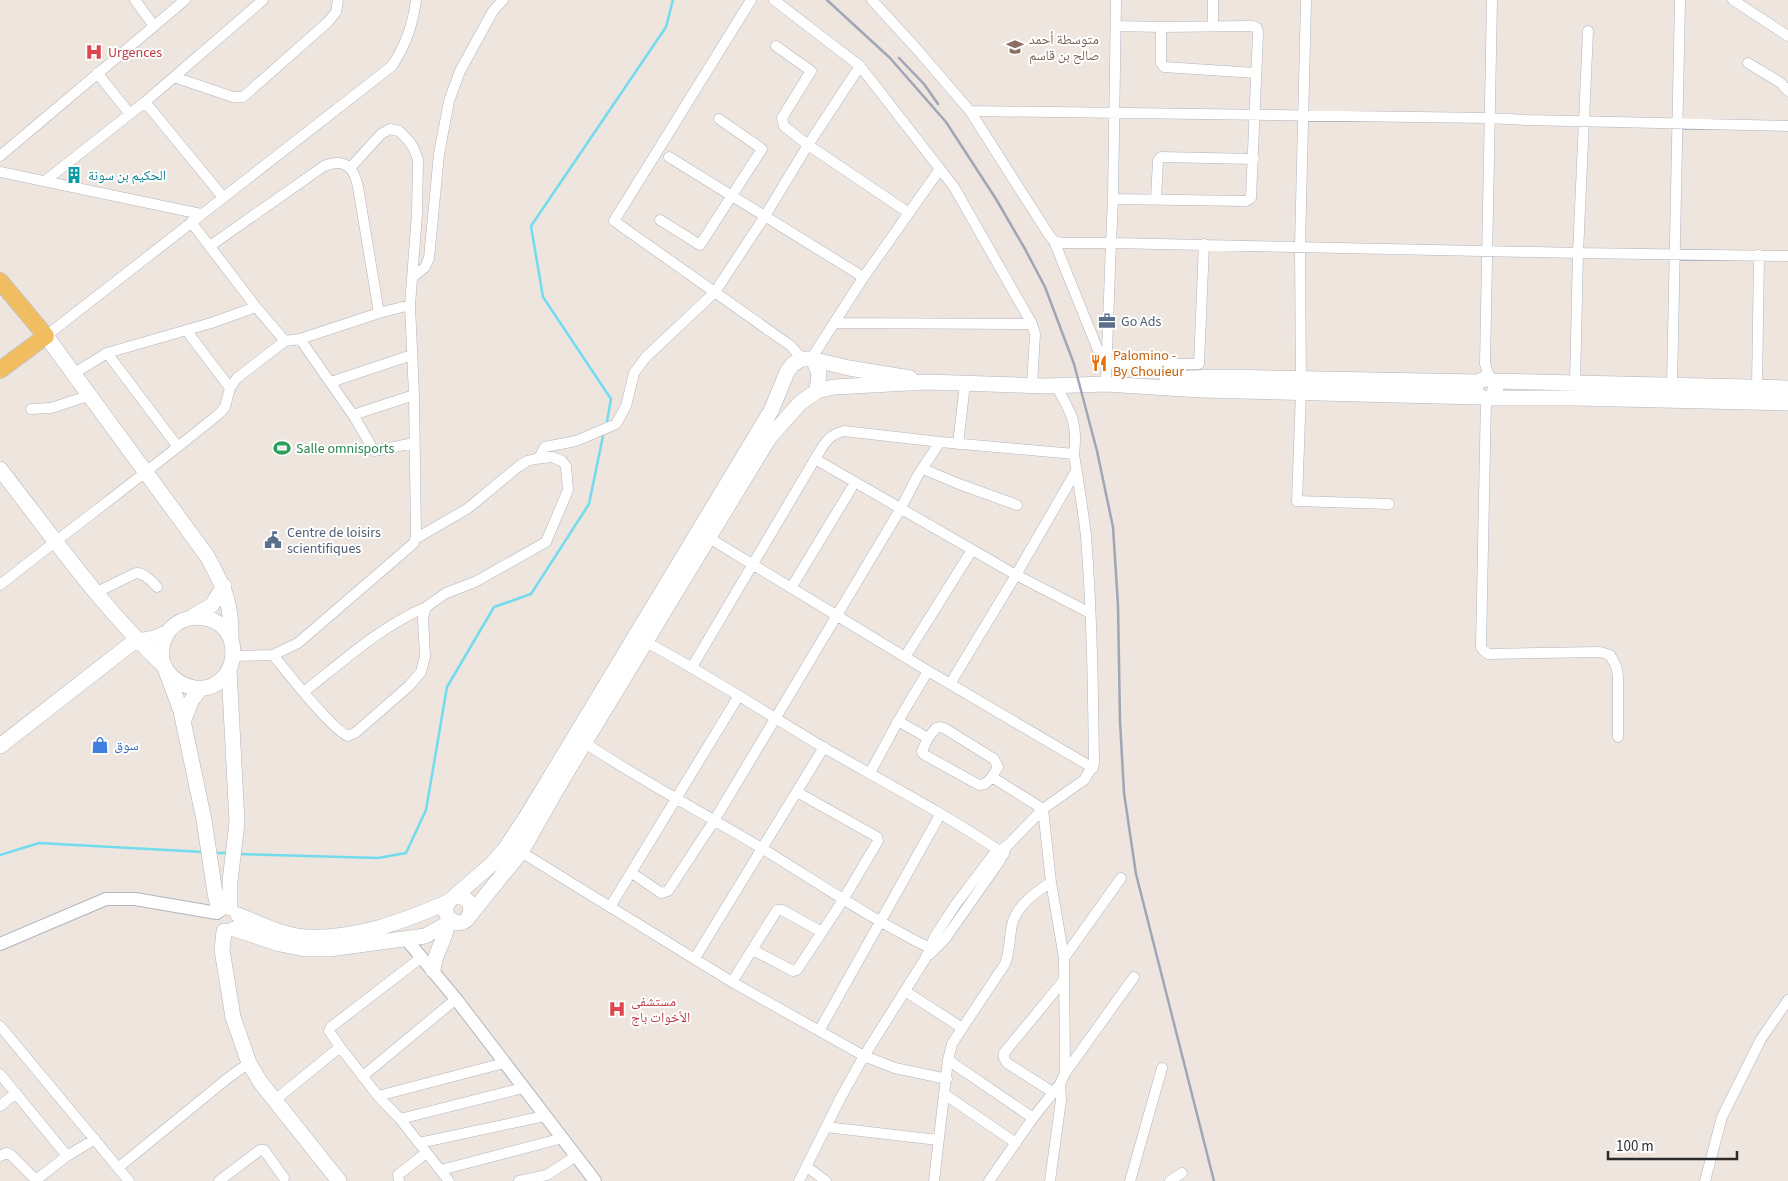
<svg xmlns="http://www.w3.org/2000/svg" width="1788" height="1181" font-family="'Source Sans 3','Noto Naskh Arabic',sans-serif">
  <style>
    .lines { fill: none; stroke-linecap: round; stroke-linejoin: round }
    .stream { stroke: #72dbee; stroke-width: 2.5 }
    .minor-casing { stroke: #b1b5bf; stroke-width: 11 }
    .tertiary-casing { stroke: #b1b5bf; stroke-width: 14 }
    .secondary-casing { stroke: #b1b5bf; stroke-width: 16 }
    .primary-casing { stroke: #c4c4c4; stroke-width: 18 }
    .minor { stroke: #fff; stroke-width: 10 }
    .tertiary { stroke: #fff; stroke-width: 12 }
    .secondary { stroke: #fff; stroke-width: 15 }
    .primary { stroke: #f0be60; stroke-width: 16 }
    .rail { stroke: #a0a6b6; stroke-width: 2.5 }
    .labels { text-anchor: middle; stroke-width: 4; stroke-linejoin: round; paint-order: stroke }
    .education-label { font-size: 14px; fill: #785e54; stroke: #fff; text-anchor: start }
    .health-label { font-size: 14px; fill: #be3a42; stroke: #fff; text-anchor: start }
    .culture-label { font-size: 14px; fill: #0d838f; stroke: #fff; text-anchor: start }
    .service-label { font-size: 14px; fill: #4e5e75; stroke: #fff; text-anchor: start }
    .food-label { font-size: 14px; fill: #c56008; stroke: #fff; text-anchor: start }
    .leisure-label { font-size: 14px; fill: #27864d; stroke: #fff; text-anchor: start }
    .shop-label { font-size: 14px; fill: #366cbe; stroke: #fff; text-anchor: start }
  </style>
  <rect width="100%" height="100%" fill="#ede5de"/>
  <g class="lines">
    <path class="stream" d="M607 421 611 399 543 297 531 226 666 27 673 0
      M213 853H228
      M238 854 378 858 406 853 426 810 447 687 494 607 531 594 589 504 603 436
      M0 855 39 843 203 852"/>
    <g class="minor-casing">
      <path id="minor" d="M135 0 154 26
        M751 0 614 221 791 346 802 359
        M872 0 915 47 970 111 1049 235 1054 241 1062 243H1111L1106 378
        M1116 0 1113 199 1111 243 1578 253 1575 384
        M1213 0V26
        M1306 0 1300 246 1301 391 1297 501 1389 504
        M1733 0 1788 36
        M1161 27V63L1164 67 1256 73
        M1588 31 1578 253 1788 256
        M776 46 811 71 782 118 784 126 808 145 909 213
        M1748 63 1781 83 1788 91
        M860 66 940 169
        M97 73 130 114
        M174 77 233 97H243L328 22 336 12 338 0
        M145 102 223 197
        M970 111 1490 118 1526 120 1788 126
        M0 156 185 0
        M669 157 860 275 863 278
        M351 167 381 134 390 129 399 131 409 141 414 149 418 160 417 214 410 305
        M0 172 201 214
        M45 181 145 102 263 0
        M1113 199 1246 201 1251 198 1258 33 1257 28 1252 26 1161 27 1116 26
        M1156 199 1158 161 1161 157 1254 159
        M660 220 700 245 762 149 719 119
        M191 222 256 307 285 341
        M1054 241 1098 350 1107 361 1114 364H1199L1204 244
        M210 246 324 166C345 158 354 167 358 187L379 313
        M413 277 425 267 429 258 439 154 449 101 460 71 493 11 503 0
        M834 323 1032 324
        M186 330 230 388
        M46 336 392 66C406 45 413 25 416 0
        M300 339 355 418 374 451 414 443
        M107 353 178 447
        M811 359 863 278 940 169 954 187 1032 324 1035 334 1032 385
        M73 374 107 353 211 323 256 307
        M1490 379 1485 364 1492 0
        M331 382 412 355
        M1056 386C1071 412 1078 423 1074 454
        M1672 386 1680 0
        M1757 387 1759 255
        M1486 399 1481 647 1483 650 1488 654 1600 652 1610 655 1616 666 1618 676V737
        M31 409 51 408 88 396
        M353 415 414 395
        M958 444 965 384
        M539 458 545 447 576 441 616 424 626 406 634 373 646 357 715 292 765 216 808 145 860 66 774 0
        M815 459 1016 575 1090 613
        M923 469 959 484 1017 505
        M709 538 928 671 1093 768
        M0 585C73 527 148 472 220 413L225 407 230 388 237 378 285 341 300 339 379 313 410 305 414 395 416 536 414 543 298 643 273 655 233 656
        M791 588 851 489
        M95 593 136 573C145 573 151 581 157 587
        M646 642C706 674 763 711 821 746 882 781 946 814 1004 854
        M273 655C287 672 331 729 348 736L355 733 409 686 421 672 425 657 423 618 426 607 446 593 475 582 546 542 568 490 566 466 562 461 552 457 535 459 527 461 518 467 467 509 415 539
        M905 657 972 550
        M692 667 815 459C824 445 826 436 844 431L940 442 1074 454C1078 481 1083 509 1086 536 1092 612 1093 688 1094 764L1084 780 1043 809 1008 845 993 855 956 904 935 936 925 959 864 1056 841 1097 799 1181
        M950 684 1016 575 1076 471
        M304 692C343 661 380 627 426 607
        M898 721 928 738 922 751 923 754 979 785 985 784 992 777 1043 809 1051 882 1064 958 1065 1073 1060 1084 1033 1118 989 1181
        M928 738 936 728 940 727 944 728 994 759 998 767 992 777
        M579 739C638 779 702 812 763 849 820 884 874 921 934 950
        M870 773 898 721 928 671
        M521 852 732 982 864 1056 895 1068 947 1079
        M632 873 661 893 668 891 714 821 901 508 918 475 940 442
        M610 907 738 697
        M753 950 793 971 797 970 843 900 878 841 877 837 797 792
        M929 955 945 939 999 862 1006 848
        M422 957 331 1027 329 1031 340 1047 378 1096 400 1119 449 1181
        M695 958 824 747
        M1064 958 1121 878
        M732 982 777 910H782L822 932
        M905 991 962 1028
        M0 1026 129 1181
        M819 1031 940 815
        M948 1060 1033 1118
        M1065 1073 1134 977
        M0 1074 67 1156
        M363 1076 456 999
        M1054 1093 1007 1063 1004 1058V1053L1064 980
        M944 1094 1016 1143
        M378 1096 504 1063
        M275 1100 340 1047
        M0 1106 16 1093
        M400 1119 523 1088
        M826 1127 938 1140
        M419 1143 545 1116
        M0 1156 6 1153 11 1155 36 1180 67 1156 95 1139
        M119 1167 228 1078 249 1063
        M807 1167 826 1181
        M441 1170 563 1138
        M219 1181 260 1150H264L284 1178
        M399 1181 398 1175 426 1153
        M519 1181 547 1175 576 1156
        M934 1181 948 1060 952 1044 957 1036 1005 964C1010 952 1009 939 1012 925 1016 906 1036 892 1051 882
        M1050 1181 1061 1100 1060 1084
        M1130 1181 1162 1068
        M1170 1181 1182 1173
        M1705 1181 1722 1117 1761 1039 1788 1000"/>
    </g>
    <g class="tertiary-casing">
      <path id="tertiary" d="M406 939 456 999 595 1181
        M0 944 106 899H135L217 913"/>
    </g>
    <g class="secondary-casing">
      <path id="secondary" d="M46 336 207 556C224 587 232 603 231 640
        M813 359 819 373 817 391
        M1167 379 1221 377 1477 382
        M1493 381 1496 388 1492 397 1486 399 1477 395 1475 388 1477 382 1487 378 1493 381 1788 388
        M1489 398H1575L1788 403
        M0 469C53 537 102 608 165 667
        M192 617 212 605 224 586
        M229 669 237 823 230 881V908
        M167 671C181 689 207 696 224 677 230 670 233 662 233 652 232 603 156 606 162 660L181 711 204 820 215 893 219 910
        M183 722 191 701 200 689
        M0 746 136 640C148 641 157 637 168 632
        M454 897C481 893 472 935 449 919L445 910 448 902 491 865 505 849 525 819 771 411 787 372 793 364 802 359H811L849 368 910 378
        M238 915C260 924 284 936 307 937 357 939 404 921 448 902
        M470 915 521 852 562 780 769 438 800 403 817 391 834 387 927 382 1047 386 1106 384 1200 390 1479 397
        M234 929 280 944 305 949H329L425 936 452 921
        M224 931 222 950 233 1017 249 1063 261 1083 339 1181
        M433 970C434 953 445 942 447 925"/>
    </g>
    <g class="primary-casing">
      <path id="primary" d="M0 281 46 336 0 370"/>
    </g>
    <use href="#minor" class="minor"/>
    <use href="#tertiary" class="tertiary"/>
    <use href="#secondary" class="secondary"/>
    <use href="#primary" class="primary"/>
    <path class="rail" d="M827 0 890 58 946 122 996 199 1025 249 1045 287 1074 364 1097 451 1113 527 1118 605 1120 721 1124 793 1136 874 1214 1181
      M899 58 924 84 938 104"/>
  </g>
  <defs>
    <g id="school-bare" transform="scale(1.35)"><path d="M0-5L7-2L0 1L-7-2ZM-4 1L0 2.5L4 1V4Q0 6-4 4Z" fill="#8d6e63" stroke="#fff" stroke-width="2.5" paint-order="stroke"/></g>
    <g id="hospital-bare" transform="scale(1.35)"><path d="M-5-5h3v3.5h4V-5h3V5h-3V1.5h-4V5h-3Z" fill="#e0444e" stroke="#fff" stroke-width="2.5" paint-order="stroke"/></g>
    <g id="building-bare" transform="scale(1.35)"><path d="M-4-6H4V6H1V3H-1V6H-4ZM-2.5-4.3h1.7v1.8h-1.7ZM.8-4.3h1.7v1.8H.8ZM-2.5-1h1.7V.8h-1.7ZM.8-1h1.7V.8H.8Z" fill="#0f9aa8" stroke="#fff" stroke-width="2.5" paint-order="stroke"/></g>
    <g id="office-bare" transform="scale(1.35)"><path d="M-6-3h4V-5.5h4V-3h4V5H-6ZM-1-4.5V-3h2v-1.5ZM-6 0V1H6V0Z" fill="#5c6f8a" stroke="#fff" stroke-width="2.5" paint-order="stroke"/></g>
    <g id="restaurant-bare" transform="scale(1.35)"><path d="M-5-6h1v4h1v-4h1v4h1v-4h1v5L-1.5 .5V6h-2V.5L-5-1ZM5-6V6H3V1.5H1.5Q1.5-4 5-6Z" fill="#e8710a" stroke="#fff" stroke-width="2.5" paint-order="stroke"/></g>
    <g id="stadium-bare" transform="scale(1.35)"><path d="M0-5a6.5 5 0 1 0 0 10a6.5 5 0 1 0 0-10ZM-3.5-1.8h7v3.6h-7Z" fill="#2e9e5b" stroke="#fff" stroke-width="2.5" paint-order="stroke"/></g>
    <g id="civic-bare" transform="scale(1.35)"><path d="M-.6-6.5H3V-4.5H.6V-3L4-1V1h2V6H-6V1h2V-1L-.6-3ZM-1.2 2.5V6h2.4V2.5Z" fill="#5c6f8a" stroke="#fff" stroke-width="2.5" paint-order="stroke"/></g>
    <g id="shop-bare" transform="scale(1.35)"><path d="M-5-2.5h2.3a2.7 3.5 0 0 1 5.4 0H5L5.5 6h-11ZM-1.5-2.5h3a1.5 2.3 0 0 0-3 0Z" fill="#3f7fe0" stroke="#fff" stroke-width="2.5" paint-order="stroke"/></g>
  </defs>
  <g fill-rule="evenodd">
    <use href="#school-bare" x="1015" y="47"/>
    <use href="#hospital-bare" x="94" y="52"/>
    <use href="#building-bare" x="74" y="175"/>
    <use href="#office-bare" x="1107" y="321"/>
    <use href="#restaurant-bare" x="1099" y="363"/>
    <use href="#stadium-bare" x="282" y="448"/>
    <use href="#civic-bare" x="273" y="540"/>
    <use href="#shop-bare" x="100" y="745"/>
    <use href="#hospital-bare" x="617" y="1009"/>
  </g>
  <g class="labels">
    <g class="education-label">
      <text x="1029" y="44">متوسطة أحمد<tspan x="1029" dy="16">صالح بن قاسم</tspan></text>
    </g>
    <g class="health-label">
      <text x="108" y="57">Urgences</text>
      <text x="631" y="1006">مستشفى<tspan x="631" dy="16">الأخوات باج</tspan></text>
    </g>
    <g class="culture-label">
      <text x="88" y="180">الحكيم بن سونة</text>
    </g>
    <g class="service-label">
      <text x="1121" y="326">Go Ads</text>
      <text x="287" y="537">Centre de loisirs<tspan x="287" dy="16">scientifiques</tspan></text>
    </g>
    <g class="food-label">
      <text x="1113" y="360">Palomino -<tspan x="1113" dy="16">By Chouieur</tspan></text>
    </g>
    <g class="leisure-label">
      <text x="296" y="453">Salle omnisports</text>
    </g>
    <g class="shop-label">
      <text x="114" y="750">سوق</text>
    </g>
  </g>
  <path d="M1608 1151v8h129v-8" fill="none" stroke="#2b2b2b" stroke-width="2.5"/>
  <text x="1616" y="1151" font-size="15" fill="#2b2b2b" stroke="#ffffff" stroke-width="4" paint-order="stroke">100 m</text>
</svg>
